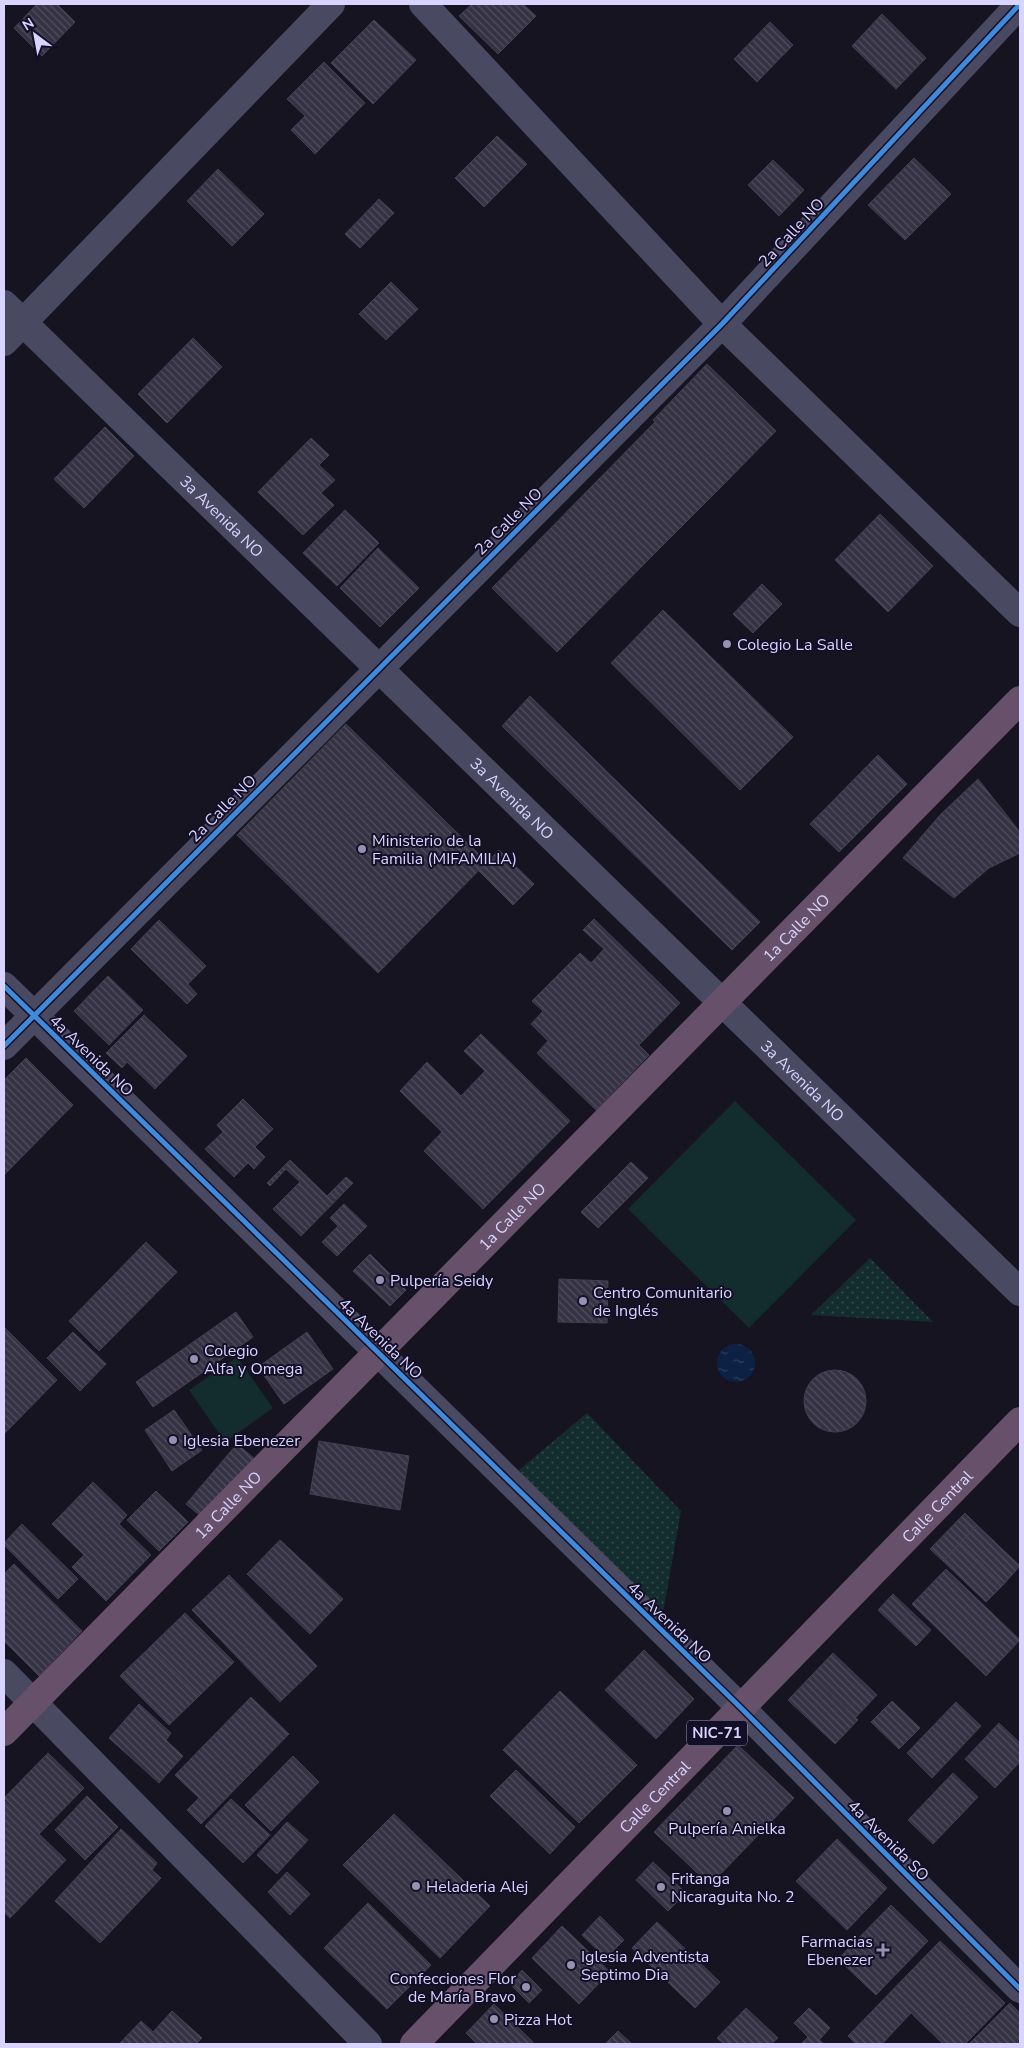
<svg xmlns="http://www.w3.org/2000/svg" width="1024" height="2048" font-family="'Nunito Sans',sans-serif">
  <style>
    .park { fill: url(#park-dots) }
    .garden { fill: #132c2d }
    .water { fill: url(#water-ripples) }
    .building { fill: url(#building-back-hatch); stroke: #433f54 }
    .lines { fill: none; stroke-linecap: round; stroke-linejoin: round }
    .minor { stroke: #4a4962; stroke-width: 28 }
    .highway { stroke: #67516a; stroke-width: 28 }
    .cycleway-casing { stroke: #130f26; stroke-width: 8 }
    .cycleway { stroke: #408adc; stroke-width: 5 }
    .poi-dot { fill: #9591b1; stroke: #130f26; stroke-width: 2 }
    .labels { text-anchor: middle; stroke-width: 4; stroke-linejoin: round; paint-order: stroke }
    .shield { fill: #130f26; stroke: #9e99be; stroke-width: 1 }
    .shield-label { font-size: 15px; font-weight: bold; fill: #d9d4ff }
    .street-label { font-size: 16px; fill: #d9d4ff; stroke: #130f26 }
    .poi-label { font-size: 16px; fill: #d9d4ff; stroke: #130f26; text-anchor: start }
  </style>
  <defs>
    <pattern id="park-dots" width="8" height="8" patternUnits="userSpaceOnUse" patternTransform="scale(1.25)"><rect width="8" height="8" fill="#132c2d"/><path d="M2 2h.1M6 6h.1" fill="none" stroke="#354a4c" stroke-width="1.8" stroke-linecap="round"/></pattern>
    <pattern id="water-ripples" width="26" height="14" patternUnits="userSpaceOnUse" patternTransform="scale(1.25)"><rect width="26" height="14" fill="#0d2144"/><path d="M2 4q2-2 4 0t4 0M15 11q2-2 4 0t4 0" fill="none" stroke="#304060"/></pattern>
    <pattern id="building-back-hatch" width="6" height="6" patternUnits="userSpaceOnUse" patternTransform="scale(1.25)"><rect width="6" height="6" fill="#343243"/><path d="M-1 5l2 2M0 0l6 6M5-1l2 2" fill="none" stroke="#514f5f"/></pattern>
  </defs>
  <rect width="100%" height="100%" fill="#161421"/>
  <path class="park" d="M870 1258 933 1322 811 1315Z
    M587 1413 681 1511 660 1630 507 1480Z"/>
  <path class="garden" d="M735 1101 856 1220 749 1328 628 1209Z
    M237 1357 273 1408 225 1442 189 1390Z"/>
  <path class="water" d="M717 1363a19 19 0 1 1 38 0a19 19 0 1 1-38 0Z"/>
  <path class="building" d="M37 4H57L75 22 42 56 14 28Z
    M472 4H523L536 16 498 54 459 16Z
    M882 14 926 58 896 89 852 46Z
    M374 20 416 60 373 104 331 63Z
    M770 22 793 45 757 82 734 59Z
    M324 62 365 103 315 154 291 130 305 116 287 99Z
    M497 136 527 164 484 207 455 178Z
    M914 158 951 194 905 240 868 205Z
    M773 160 804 190 779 216 748 185Z
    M218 169 264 214 232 246 187 201Z
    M379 199 394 213 360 248 345 234Z
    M391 282 418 309 386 340 359 314Z
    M193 338 222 367 167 423 138 394Z
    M707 364 776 431 721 487 653 420Z
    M655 422 721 487 657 551 592 486Z
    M105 427 134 456 84 508 54 479Z
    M311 438 329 455 319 465 335 480 321 493 334 505 303 535 258 492Z
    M592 486 657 551 557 652 492 588Z
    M345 510 379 543 337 586 303 553Z
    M880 514 933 566 888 612 835 560Z
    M378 548 419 588 380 627 340 588Z
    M762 584 782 604 753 633 733 614Z
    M663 610 793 737 740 790 611 663Z
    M530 696 760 922 732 950 502 726Z
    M346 724 487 862 378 973 237 835Z
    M878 755 907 784 839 852 810 824Z
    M978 779 1020 832V853L989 868 954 898 903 858 940 815Z
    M499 850 534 884 513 905 479 871Z
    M594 919 680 1003 639 1045 649 1055 596 1110 537 1053 548 1041 531 1024 543 1011 532 1001 580 953 591 963 604 949 583 930Z
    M159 920 206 966 188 984 197 994 187 1004 131 949Z
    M108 976 143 1010 109 1045 74 1011Z
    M144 1015 187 1056 155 1089 127 1062 122 1068 106 1053Z
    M481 1034 570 1121 483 1209 424 1151 442 1132 400 1091 427 1062 461 1096 485 1071 464 1051Z
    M26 1058 73 1105 4 1175V1080Z
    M243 1099 273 1129 255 1147 265 1157 254 1169 248 1163 234 1177 205 1149 223 1132 217 1125Z
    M290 1160 327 1196 346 1177 353 1183 301 1236 273 1209 300 1182 286 1169 270 1186 267 1183Z
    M631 1162 648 1178 598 1228 581 1212Z
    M344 1204 367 1226 337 1256 322 1242 338 1226 330 1218Z
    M146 1242 177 1272 99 1351 69 1321Z
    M370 1254 406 1290 390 1306 353 1271Z
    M559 1279 608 1281 607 1323 558 1322Z
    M236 1312 253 1337 153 1407 136 1382Z
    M4 1327 57 1380 4 1434Z
    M73 1332 106 1364 80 1391 47 1358Z
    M307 1332 333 1369 284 1404 258 1367Z
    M804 1401a31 31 0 1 1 62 0a31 31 0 1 1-62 0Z
    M174 1410 202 1450 172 1471 145 1430Z
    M319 1441 409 1456 400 1510 310 1494Z
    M237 1444 255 1459 204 1519 186 1504Z
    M93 1482 127 1515 119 1524 151 1555 106 1601 72 1567 84 1555 52 1524Z
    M156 1491 188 1522 159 1551 127 1520Z
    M965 1513 977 1525 943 1561 930 1549Z
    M22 1524 78 1579 58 1599 4 1545V1543Z
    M977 1525 1020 1566 1003 1585 960 1543Z
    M280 1540 343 1599 310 1634 247 1574Z
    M960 1543 1003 1585 986 1602 943 1561Z
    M14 1564 82 1631 39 1676 4 1641V1574Z
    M946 1569 1020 1640 986 1676 912 1604Z
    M229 1575 317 1666 280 1702 192 1610Z
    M893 1594 931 1630 916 1646 878 1610Z
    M185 1613 234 1662 199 1696 150 1647Z
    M150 1647 199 1696 169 1725 120 1676Z
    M644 1650 694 1699 656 1739 605 1690Z
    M833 1653 877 1695 856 1717 812 1675Z
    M812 1675 858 1720 835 1744 788 1700Z
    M560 1691 637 1765 579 1823 503 1750Z
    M251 1697 289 1734 201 1824 187 1810 199 1798 175 1775Z
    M892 1701 920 1728 899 1749 871 1722Z
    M956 1702 981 1726 932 1778 907 1753Z
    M139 1704 171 1733 166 1740 183 1756 159 1783 109 1738Z
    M999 1723 1020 1743V1762L995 1788 965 1759Z
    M738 1745 794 1798 710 1885 654 1832Z
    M48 1753 84 1788 39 1834 4 1798Z
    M293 1756 319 1782 271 1831 245 1805Z
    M516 1770 575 1827 550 1854 490 1796Z
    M953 1773 978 1797 933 1844 908 1820Z
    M87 1796 118 1827 85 1860 55 1830Z
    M231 1799 270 1835 243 1863 205 1826Z
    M4 1800 66 1860 10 1918 4 1912Z
    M394 1814 490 1906 440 1958 343 1865Z
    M287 1822 308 1840 277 1874 257 1855Z
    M121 1829 157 1863 152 1870 161 1878 100 1943 55 1901Z
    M837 1839 887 1888 847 1930 796 1881Z
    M653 1862 686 1893 668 1911 636 1880Z
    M287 1872 310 1894 290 1915 268 1892Z
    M368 1903 431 1965 387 2009 324 1948Z
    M891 1905 928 1941 876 1995 838 1959Z
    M600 1916 624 1940 606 1958 582 1935Z
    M657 1922 720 1982 695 2008 632 1948Z
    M562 1926 610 1972 579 2004 532 1958Z
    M940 1941 1005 2003 965 2044H943L911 2013 882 2044H856L848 2036Z
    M522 1970 542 1990 529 2003 510 1984Z
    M1010 2003 1020 2013V2044H969Z
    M494 2004 533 2042 532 2044H477L466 2033Z
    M746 2008 778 2038 771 2044H724L717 2038Z
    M809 2008 830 2028 819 2040 824 2044H801L808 2037 794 2023Z
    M172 2011 202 2038 196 2044H119L141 2021 153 2032Z
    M618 2031 632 2044H605Z"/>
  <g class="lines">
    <g class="minor">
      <path d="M423 4 722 324 1020 613"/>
      <path id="s1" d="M4 304 1020 1292"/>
      <path d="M4 342 331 4"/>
      <path d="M4 986 741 1708 1020 1989"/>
      <path d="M4 1046 722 324 1020 4"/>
      <path d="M4 1673 368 2044"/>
    </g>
    <g class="highway">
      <path id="s2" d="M4 1732 1020 700"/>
      <path id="s3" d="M414 2044 1020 1421"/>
    </g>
    <g class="cycleway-casing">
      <path id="cycleway" d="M4 986 741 1708 1020 1989
        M4 1046 722 324 1020 4"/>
    </g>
    <use href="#cycleway" class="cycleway"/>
  </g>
  <g class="poi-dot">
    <circle cx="727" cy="644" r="5"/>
    <circle cx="362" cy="849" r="5"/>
    <circle cx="380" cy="1280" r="5"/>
    <circle cx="583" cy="1301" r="5"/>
    <circle cx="194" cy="1359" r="5"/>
    <circle cx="173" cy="1440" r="5"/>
    <circle cx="727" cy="1811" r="5"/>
    <circle cx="416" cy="1886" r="5"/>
    <circle cx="661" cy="1887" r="5"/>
    <path d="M880.5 1942.5h5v5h5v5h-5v5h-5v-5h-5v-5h5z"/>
    <circle cx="571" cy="1965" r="5"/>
    <circle cx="526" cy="1987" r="5"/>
    <circle cx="494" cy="2019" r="5"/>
  </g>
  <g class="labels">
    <rect class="shield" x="687" y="1720.5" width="60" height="25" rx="4"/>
    <g class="shield-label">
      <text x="717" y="1738">NIC-71</text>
    </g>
    <g class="street-label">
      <text transform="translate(791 232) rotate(-47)" y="6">2a Calle NO</text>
      <text dy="6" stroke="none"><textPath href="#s1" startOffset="304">3a Avenida NO</textPath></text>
      <text transform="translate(508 521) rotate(-45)" y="6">2a Calle NO</text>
      <text dy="6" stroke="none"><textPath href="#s1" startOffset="709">3a Avenida NO</textPath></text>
      <text transform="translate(222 808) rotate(-45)" y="6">2a Calle NO</text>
      <text dy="6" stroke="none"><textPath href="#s2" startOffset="1129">1a Calle NO</textPath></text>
      <text transform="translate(92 1055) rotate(44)" y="6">4a Avenida NO</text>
      <text dy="6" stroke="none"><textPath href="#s1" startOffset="1114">3a Avenida NO</textPath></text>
      <text dy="6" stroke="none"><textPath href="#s2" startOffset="724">1a Calle NO</textPath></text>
      <text transform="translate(381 1338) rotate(44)" y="6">4a Avenida NO</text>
      <text dy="6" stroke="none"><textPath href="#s2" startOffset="319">1a Calle NO</textPath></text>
      <text dy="6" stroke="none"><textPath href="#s3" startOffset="750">Calle Central</textPath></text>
      <text transform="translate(670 1622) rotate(44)" y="6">4a Avenida NO</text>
      <text dy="6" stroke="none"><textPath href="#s3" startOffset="345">Calle Central</textPath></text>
      <text transform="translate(889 1840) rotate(45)" y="6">4a Avenida SO</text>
    </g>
    <g class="poi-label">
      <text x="737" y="650">Colegio La Salle</text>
      <text x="372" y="846">Ministerio de la<tspan x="372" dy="18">Familia (MIFAMILIA)</tspan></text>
      <text x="390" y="1286">Pulpería Seidy</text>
      <text x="593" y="1298">Centro Comunitario<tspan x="593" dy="18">de Inglés</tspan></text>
      <text x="204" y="1356">Colegio<tspan x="204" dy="18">Alfa y Omega</tspan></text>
      <text x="183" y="1446">Iglesia Ebenezer</text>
      <text x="727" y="1834" text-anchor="middle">Pulpería Anielka</text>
      <text x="671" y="1884">Fritanga<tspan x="671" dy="18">Nicaraguita No. 2</tspan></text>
      <text x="426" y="1892">Heladeria Alej</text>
      <text x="873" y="1947" text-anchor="end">Farmacias<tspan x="873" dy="18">Ebenezer</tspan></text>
      <text x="581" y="1962">Iglesia Adventista<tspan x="581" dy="18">Septimo Dia</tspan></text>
      <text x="516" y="1984" text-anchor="end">Confecciones Flor<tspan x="516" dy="18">de María Bravo</tspan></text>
      <text x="504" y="2025">Pizza Hot</text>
    </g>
  </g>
  <rect width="1024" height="2048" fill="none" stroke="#d9d4ff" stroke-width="10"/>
  <g transform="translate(35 35) rotate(328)" stroke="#130f26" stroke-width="4" paint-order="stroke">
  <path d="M0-4L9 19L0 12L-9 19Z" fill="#d9d4ff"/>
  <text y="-8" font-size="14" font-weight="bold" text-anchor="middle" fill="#d9d4ff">N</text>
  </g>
</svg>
